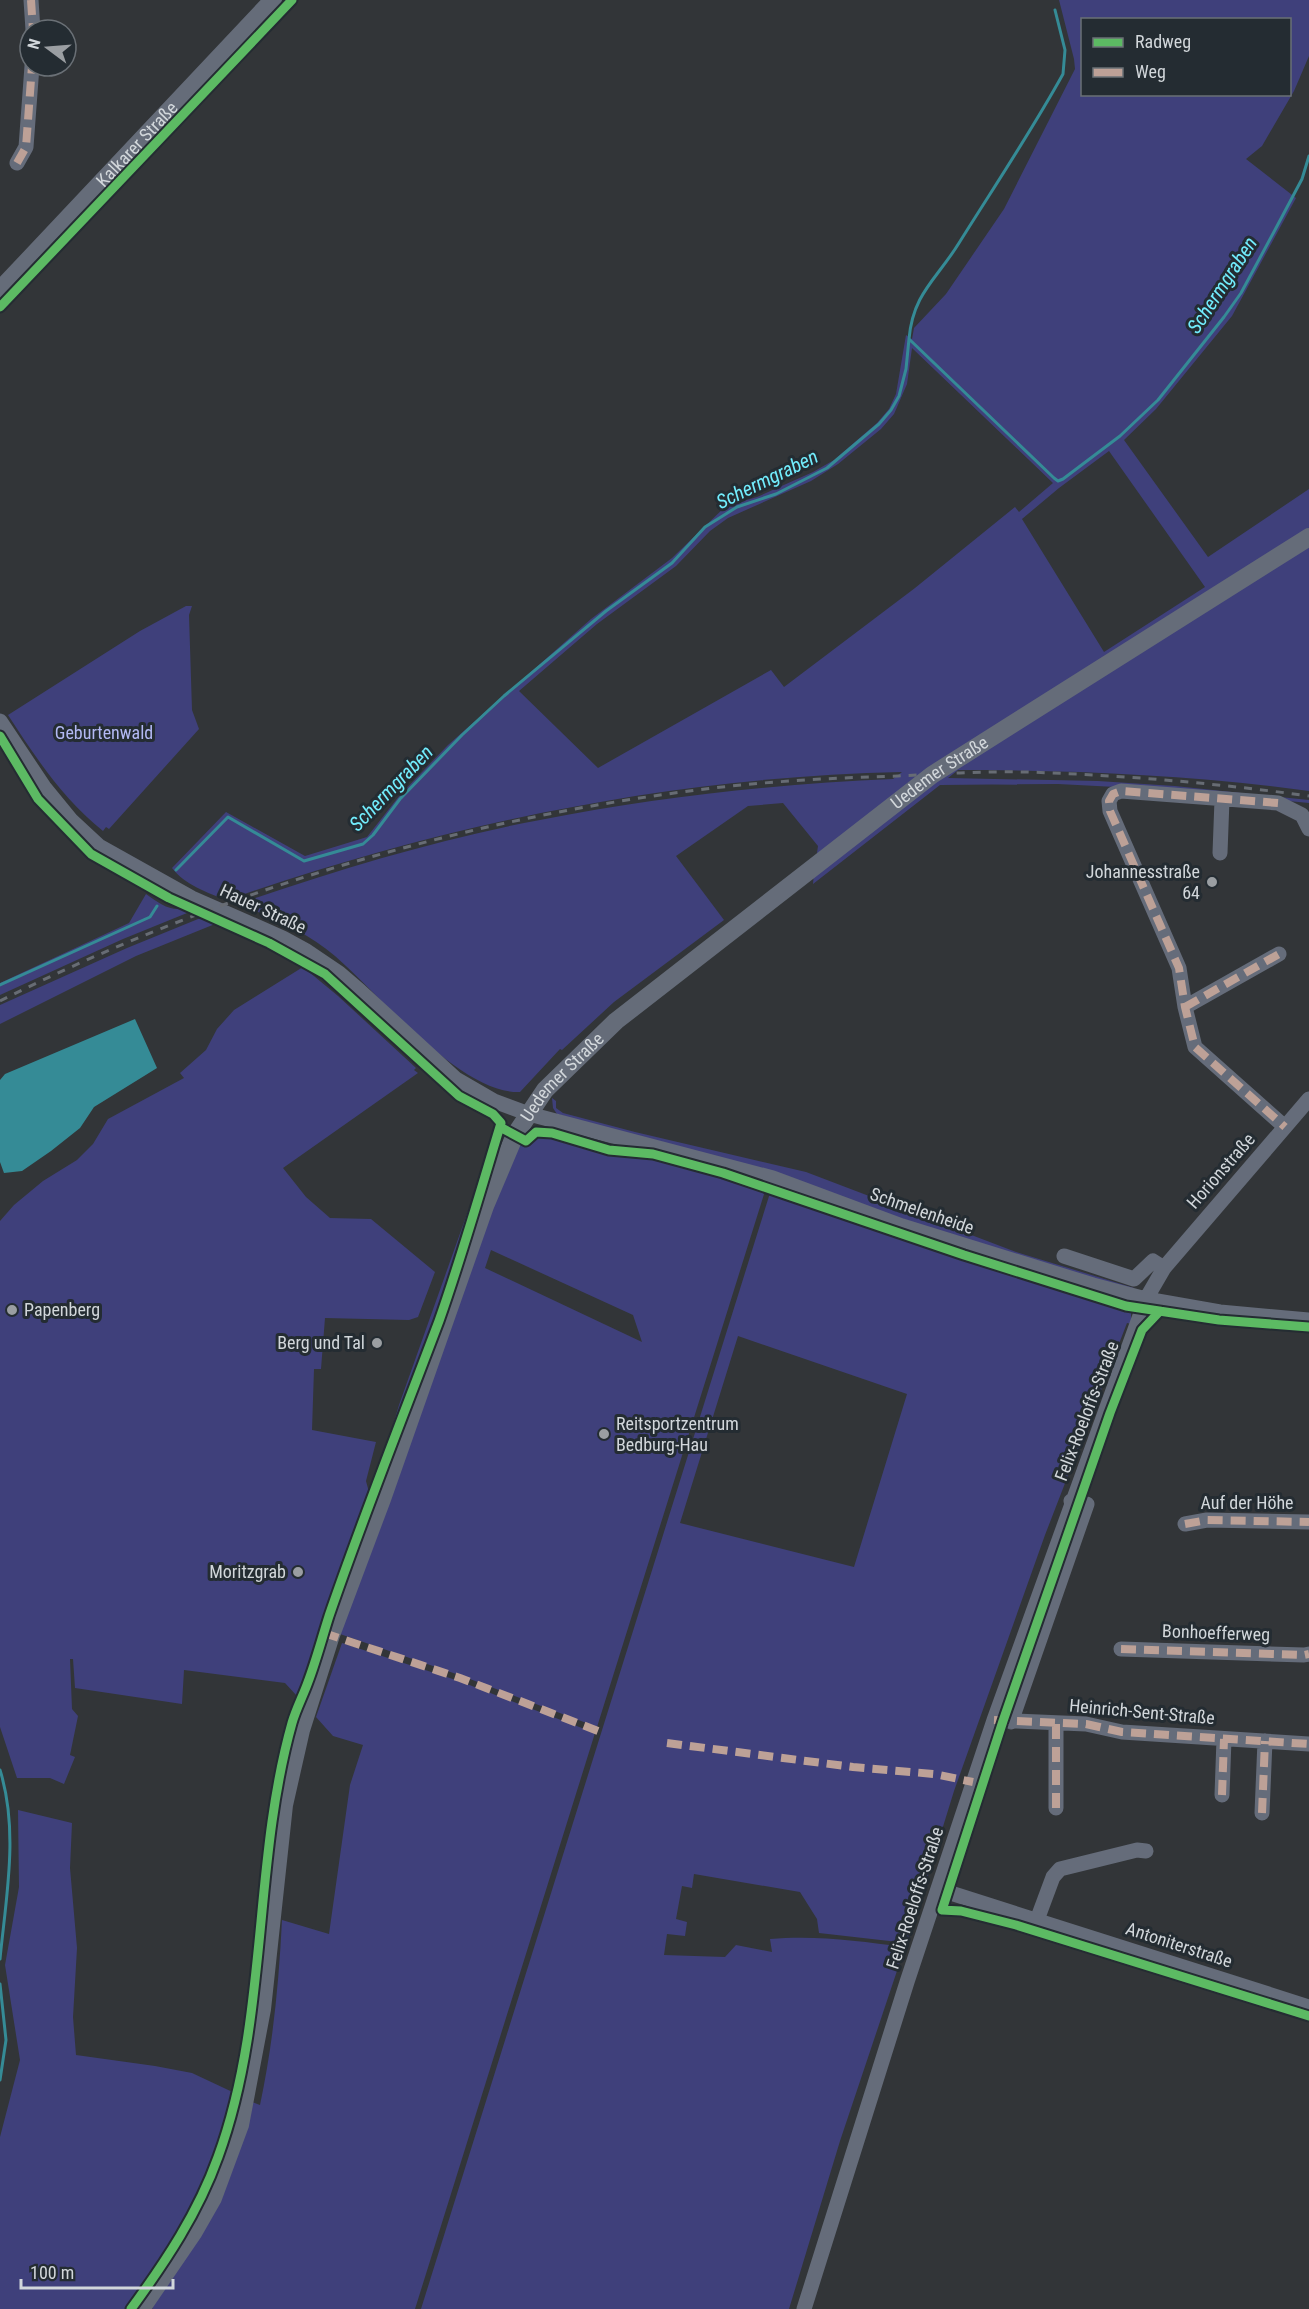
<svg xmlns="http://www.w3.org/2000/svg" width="1309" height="2309" font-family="'Roboto Condensed',sans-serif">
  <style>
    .green { fill: #3f407b; fill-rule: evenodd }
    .water { fill: #358b96 }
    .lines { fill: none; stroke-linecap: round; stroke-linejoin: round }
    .stream { stroke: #358b96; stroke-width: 3 }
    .minor { stroke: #656c7a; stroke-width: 15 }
    .major { stroke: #656c79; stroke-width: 18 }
    .rail { stroke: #676c74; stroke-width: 3; stroke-dasharray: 8 8; stroke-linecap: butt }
    .quiet { stroke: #bda197; stroke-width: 8; stroke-dasharray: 15 8; stroke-linecap: butt }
    .cycleway-casing { stroke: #242c32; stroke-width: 13 }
    .cycleway { stroke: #5cba63; stroke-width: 9 }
    .poi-dot { fill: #9a9ea2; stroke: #242c32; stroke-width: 2 }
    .labels { text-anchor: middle; stroke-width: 6; stroke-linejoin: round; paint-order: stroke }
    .street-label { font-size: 18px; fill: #d2d7db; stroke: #242c32 }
    .park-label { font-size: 18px; fill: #b3b9f4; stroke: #242c32 }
    .poi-label { font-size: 18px; fill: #d2d7db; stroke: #242c32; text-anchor: end }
    .water-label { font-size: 20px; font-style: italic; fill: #72edfd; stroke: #242c32 }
  </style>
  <rect width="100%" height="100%" fill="#323538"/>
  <path class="green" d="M1059 0H1309V56L1294 91 1262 146 1246 159 1296 198 1232 316 1156 409 1124 440 1208 557 1309 489V530L816 860 818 846 783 803 748 806 676 856 724 920 614 1002 562 1050 560 1049 520 1092C460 1094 379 994 335 956 307 932 272 917 238 904 337 870 438 839 540 820 656 797 775 784 893 779L902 772C670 777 445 824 227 900 208 893 185 885 172 868L226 812 305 856 367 837 400 795 448 745 591 619 672 558 726 506 757 497 813 472 834 460 877 423 889 409 896 394 906 335 912 339 914 328 946 294 1004 209 1075 69 1074 59ZM1082 20H1290V94H1082ZM912 348 1053 483 1019 512 1015 507 915 588 784 687 771 670 598 768 519 691 597 624 676 566 710 531 728 518 811 481 838 464 881 429 894 414 907 384ZM1109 451 1205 587 1104 652 1022 519 1059 488Z
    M1309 543V791C1193 775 1075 770 958 770L948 778 1098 781 1175 786 1309 800V803L1174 790 1058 784 940 785 813 884 814 872 936 778Z
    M186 606H192L189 615 192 710 199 729 109 829 106 827 103 831C63 799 36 758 8 715L140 631Z
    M146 894C160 904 170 912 187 908L192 911 123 939 0 995V983L129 923Z
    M203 917 215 924 136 956 0 1024V1005L127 948Z
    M303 967 338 996 416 1068 414 1070 418 1073 283 1168 306 1197 330 1218 371 1219 435 1272 418 1317 409 1320 325 1318 321 1369H314L312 1430 376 1442 366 1481 370 1496 379 1472 399 1405 489 1152 496 1155 488 1175 447 1300 328 1626 322 1625 297 1696 285 1683 184 1670 182 1704 75 1688 73 1659H70L72 1709 78 1716 70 1755 75 1757 64 1784 50 1778H17L0 1727V1221L14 1205 43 1181 77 1160 93 1144 108 1119 184 1078 180 1073 206 1050 217 1029 234 1010Z
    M552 1098 556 1101V1108L563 1113 635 1132 806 1172 1016 1252 1134 1288 1130 1291 557 1114 553 1108Z
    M542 1127 610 1146 647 1149 759 1179 765 1191 597 1727 462 1676 340 1634 508 1162 526 1130ZM491 1250 633 1315 642 1342 485 1268Z
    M780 1186 1120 1299 1131 1306V1324L1127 1323 1045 1535 954 1791 907 1943 819 1933 817 1919 800 1892 694 1874 692 1888 682 1886 676 1919 687 1922 685 1936 667 1934 664 1955 725 1957 736 1945 772 1952 770 1939C816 1935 859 1941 905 1947L840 2141 789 2309H421L770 1193ZM738 1336 907 1394 854 1567 680 1523Z
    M342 1643 459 1681 595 1733 415 2309H152L252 2102 260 2105C273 2044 279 1982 282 1920L329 1934 350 1785 363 1745 333 1736 316 1717Z
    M18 1810 72 1823 70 1868 77 1948 73 2017 76 2055 155 2066 192 2073 241 2096 203 2203 136 2309H0V2137L20 2060 5 1965 19 1887Z"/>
  <path class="water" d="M135 1019 157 1068 94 1107 80 1128 51 1151 22 1171 4 1173 0 1162V1080L5 1074Z"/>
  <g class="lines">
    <path class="stream" d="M909 339C913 293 937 279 959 243 994 187 1031 132 1063 74L1065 50 1055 10
      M176 870 228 817 304 861 363 844 373 835 400 799 462 735 504 696 606 611 672 563 705 527 737 507 776 494 827 468 879 424 891 410 899 396 906 369 909 339 1054 478 1058 481 1063 479 1120 436 1158 400 1224 317 1241 293 1276 228 1302 179 1309 156
      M0 985 150 917 157 906
      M0 1770C19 1831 6 1897 0 1959
      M0 1984 6 2040 0 2080"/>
    <path class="minor" d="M31 0 33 30
      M17 163 26 147 32 66
      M0 721 44 787 71 820 99 846 192 898 283 938 305 950 339 973 360 991 456 1079 494 1101 529 1114 773 1178 902 1226 1093 1285 1146 1299 1220 1312 1309 1320
      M1220 853 1222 800
      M1185 1007 1279 954
      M1285 1127 1195 1047 1185 1007 1179 968 1110 811 1109 801 1113 794 1121 791 1278 803 1302 815 1309 829
      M1064 1256 1134 1279 1153 1261 1164 1268
      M1185 1524 1207 1520 1309 1522
      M1121 1649 1304 1655 1309 1654
      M994 1720 1086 1724 1122 1732 1309 1744
      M1011 1722 1087 1504 1071 1501
      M1222 1795 1224 1739
      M1056 1808V1724
      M1262 1813 1265 1741
      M938 1889 1309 2007
      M1037 1920 1053 1877 1060 1869 1137 1850 1146 1851
      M804 2309 907 1982 994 1720 1146 1299 1164 1268 1309 1099"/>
    <g class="major">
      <path id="s1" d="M0 290 273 0"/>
      <path id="s2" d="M141 2309 193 2233 213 2198 240 2125 262 2009 284 1805 301 1730 331 1635 382 1499 485 1206 515 1135 545 1090 616 1021 932 775 1309 537"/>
    </g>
    <path class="rail" d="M0 1001C211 895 448 823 682 792 753 782 826 778 898 776 940 774 984 771 1026 772 1121 775 1215 783 1309 796"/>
    <path class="quiet" d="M31 0 33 30
      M17 163 26 147 32 66
      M1278 803 1121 791 1113 794 1109 801 1110 811 1179 968 1185 1007 1195 1047 1285 1127
      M1185 1007 1279 954
      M1185 1524 1207 1520 1309 1522
      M324 1633 460 1678 598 1731
      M1121 1649 1304 1655 1309 1654
      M994 1720 1086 1724 1122 1732 1309 1744
      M667 1743 853 1767 934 1774 973 1782
      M1222 1795 1224 1739
      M1056 1808V1724
      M1262 1813 1265 1741"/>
    <g class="cycleway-casing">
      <path id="cycleway" d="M0 307 292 0
        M0 736 38 799 91 854 169 898 269 943 325 974 459 1096 493 1114 501 1123C481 1189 462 1256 439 1321 402 1419 363 1517 329 1616 322 1638 316 1661 308 1682 303 1696 296 1709 292 1723 252 1865 269 2018 218 2157 198 2213 166 2261 131 2309
        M500 1127 526 1141 536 1132 552 1133 609 1150 653 1154 723 1173 964 1255 1126 1306 1219 1320 1309 1327
        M1160 1311 1142 1330 1110 1413 1003 1721 942 1910 961 1911 1016 1925 1309 2016"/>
    </g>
    <use href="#cycleway" class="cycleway"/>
  </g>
  <g class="poi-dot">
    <circle cx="1212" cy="882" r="6"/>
    <circle cx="12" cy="1310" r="6"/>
    <circle cx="377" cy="1343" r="6"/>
    <circle cx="604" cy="1434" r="6"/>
    <circle cx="298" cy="1572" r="6"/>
  </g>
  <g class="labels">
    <g class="street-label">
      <text dy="6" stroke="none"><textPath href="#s1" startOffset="200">Kalkarer Straße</textPath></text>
      <text dy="6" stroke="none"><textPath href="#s2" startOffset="1804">Uedemer Straße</textPath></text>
      <text transform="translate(263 909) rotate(25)" y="6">Hauer Straße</text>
      <text dy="6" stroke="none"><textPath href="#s2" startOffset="1318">Uedemer Straße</textPath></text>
      <text transform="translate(1221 1171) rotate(-49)" y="6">Horionstraße</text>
      <text transform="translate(922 1211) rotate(19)" y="6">Schmelenheide</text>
      <text transform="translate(1087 1411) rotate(-69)" y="6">Felix-Roeloffs-Straße</text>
      <text x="1247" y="1509">Auf der Höhe</text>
      <text transform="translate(1216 1633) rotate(2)" y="6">Bonhoefferweg</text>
      <text transform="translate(1142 1712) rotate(5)" y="6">Heinrich-Sent-Straße</text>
      <text transform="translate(915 1898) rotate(-72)" y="6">Felix-Roeloffs-Straße</text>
      <text transform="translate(1179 1945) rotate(18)" y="6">Antoniterstraße</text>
    </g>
    <g class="park-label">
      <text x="104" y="739">Geburtenwald</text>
    </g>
    <g class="poi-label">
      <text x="1200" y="878">Johannesstraße<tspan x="1200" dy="21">64</tspan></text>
      <text x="24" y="1316" text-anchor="start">Papenberg</text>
      <text x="365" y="1349">Berg und Tal</text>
      <text x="616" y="1430" text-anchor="start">Reitsportzentrum<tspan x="616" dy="21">Bedburg-Hau</tspan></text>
      <text x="286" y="1578">Moritzgrab</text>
    </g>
    <g class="water-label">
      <text transform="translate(1222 285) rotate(-57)" y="7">Schermgraben</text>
      <text transform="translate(767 479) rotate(-26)" y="7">Schermgraben</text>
      <text transform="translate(391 788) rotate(-46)" y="7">Schermgraben</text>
    </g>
  </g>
  <rect x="1081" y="18" width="210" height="78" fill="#242c32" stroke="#6a7076" stroke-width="1.5"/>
  <rect x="1093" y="38" width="30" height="9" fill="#5cba63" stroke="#6a7076" stroke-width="1.5"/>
  <text x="1135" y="48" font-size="18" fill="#d2d7db">Radweg</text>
  <rect x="1093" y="68" width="30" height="9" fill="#bda197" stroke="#6a7076" stroke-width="1.5"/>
  <text x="1135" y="78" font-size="18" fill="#d2d7db">Weg</text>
  <g transform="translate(48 48) rotate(286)"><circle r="28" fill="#242c32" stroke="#6a7076" stroke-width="1.5"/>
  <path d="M0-4.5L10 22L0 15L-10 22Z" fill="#9a9ea2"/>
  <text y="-9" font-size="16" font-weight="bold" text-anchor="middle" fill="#d2d7db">N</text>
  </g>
  <path d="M21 2279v9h152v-9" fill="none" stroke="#d2d7db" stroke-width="3"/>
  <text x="30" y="2279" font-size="18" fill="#d2d7db" stroke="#242c32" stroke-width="4.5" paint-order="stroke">100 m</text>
</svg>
